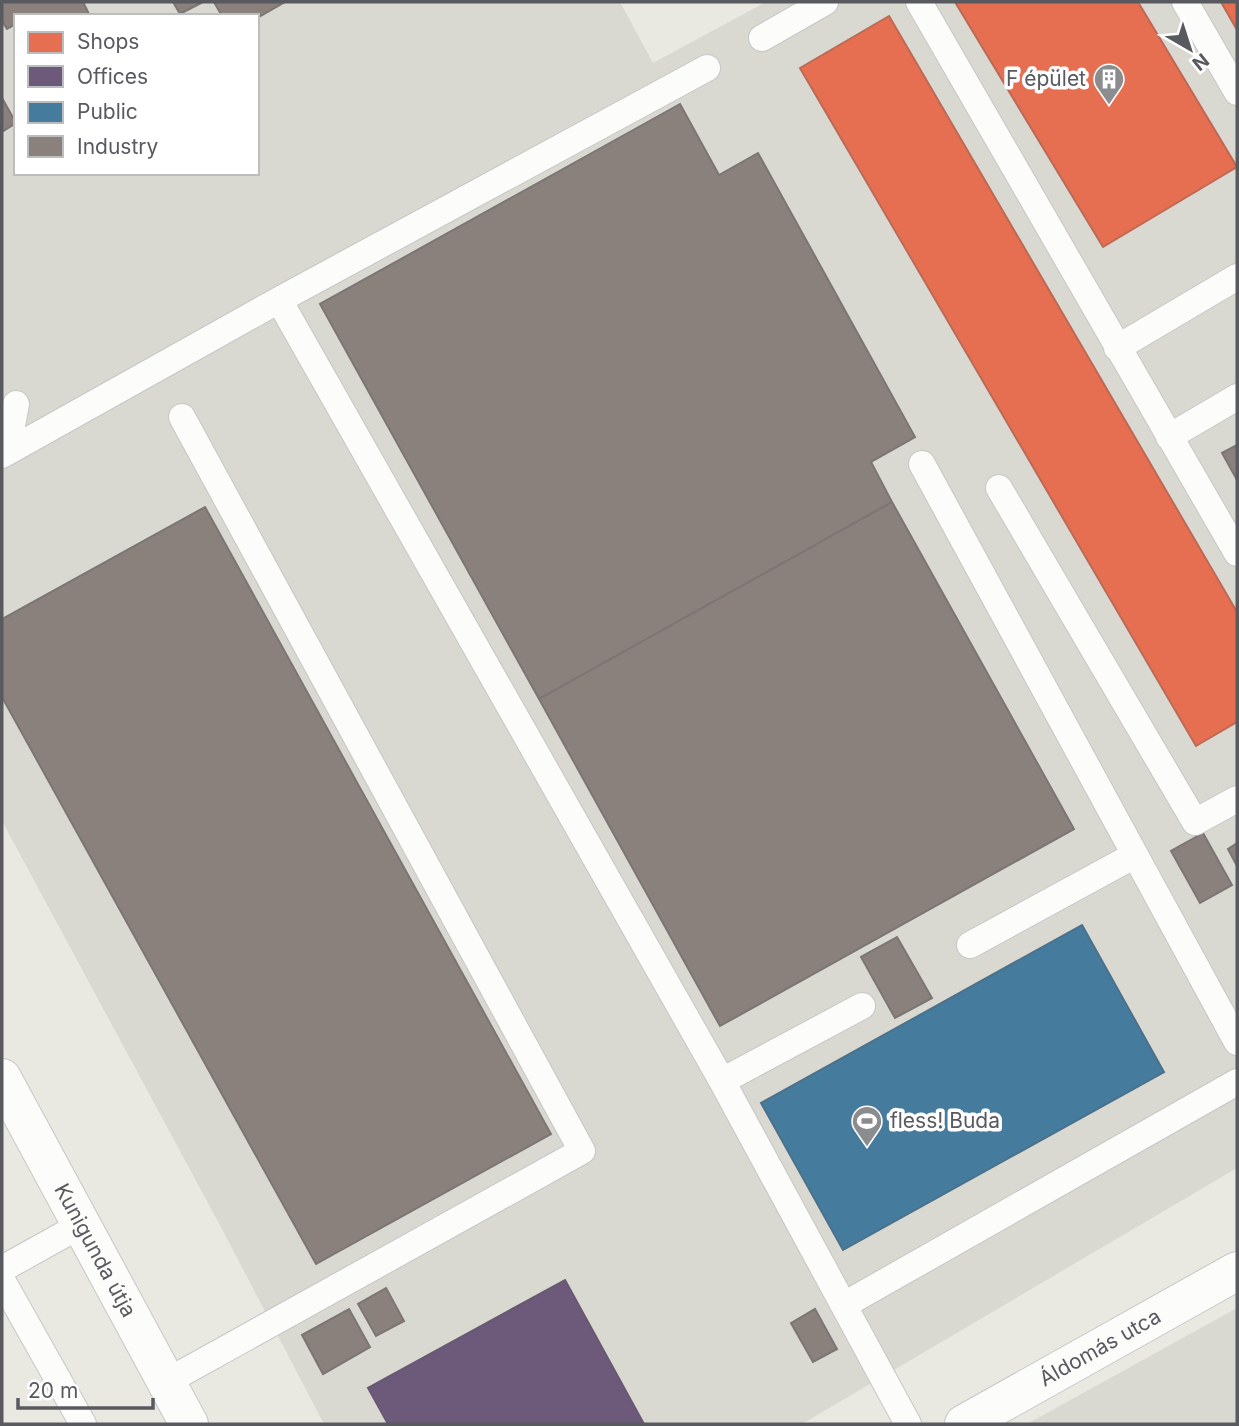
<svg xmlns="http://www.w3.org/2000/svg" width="1239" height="1426" font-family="Inter,sans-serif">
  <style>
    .industrial { fill: #d9d8d1; fill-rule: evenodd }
    .shops { fill: #e76f51; stroke: #bc6956; stroke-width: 2 }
    .offices { fill: #6d597a; stroke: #675972; stroke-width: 2 }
    .public { fill: #457b9d; stroke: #4b718b; stroke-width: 2 }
    .industry { fill: #8a817c; stroke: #7b7574; stroke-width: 2 }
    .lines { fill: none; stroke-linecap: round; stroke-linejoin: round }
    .service-casing { stroke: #c6c7c6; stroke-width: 28 }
    .minor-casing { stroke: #c6c7c6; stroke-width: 40 }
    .tertiary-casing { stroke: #c6c7c6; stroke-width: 40 }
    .service { stroke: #fcfcfb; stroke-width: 26 }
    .minor { stroke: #fcfcfb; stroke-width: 38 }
    .tertiary { stroke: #fcfcfb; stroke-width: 38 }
    .labels { text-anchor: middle; stroke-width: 7; stroke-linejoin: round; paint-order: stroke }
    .poi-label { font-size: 21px; fill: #585a60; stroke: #fff; text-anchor: end }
    .street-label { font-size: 21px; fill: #585a60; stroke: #fff }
  </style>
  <rect width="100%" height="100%" fill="#e9e9e2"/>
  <path class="industrial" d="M2 2H620L653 63 766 2H1237V1168L802 1424H324L222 1229 2 821ZM16 16H257V173H16Z
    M1237 1308V1424H1027Z"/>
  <path class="shops" d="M955 2H1138L1237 167 1103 247Z
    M1221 2H1237V30Z
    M889 16 1237 612V722L1196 746 800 68Z"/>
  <path class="offices" d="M565 1280 644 1424H388L368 1388Z"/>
  <path class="public" d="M1082 925 1164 1072 843 1250 761 1103Z"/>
  <path class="industry" d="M2 2H83L90 16H16V24L7 29 2 21Z
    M173 2H203L180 14Z
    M214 2H285L257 18V16H222Z
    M2 98 16 123 2 132Z
    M680 104 719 175 758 153 915 437 871 462 892 502 539 699 320 304Z
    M1237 445V480L1222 453Z
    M892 502 1074 829 720 1026 539 699Z
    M205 507 551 1134 316 1264 2 697V619Z
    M1203 833 1232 885 1200 903 1171 851Z
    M1237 843V866L1228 849Z
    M897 937 932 998 895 1018 861 957Z
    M386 1288 404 1321 376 1336 358 1304Z
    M349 1309 370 1347 323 1374 302 1335Z
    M815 1309 837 1349 813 1362 791 1323Z"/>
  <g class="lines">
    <g class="service-casing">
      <path id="service" d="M919 2 1237 553
        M1185 2 1237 92
        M762 38 825 2
        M279 300 722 1081 908 1424
        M1117 348 1237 277
        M1169 437 1237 397
        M7 452 16 404
        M2 455 279 300 707 68
        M922 464 1237 1042
        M999 488 1195 822 1237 799
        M970 945 1135 855
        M722 1081 862 1006
        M2 1269 81 1225
        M2 1280 83 1424
        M844 1305 1237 1082
        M166 1382 582 1151 182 417"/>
    </g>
    <g class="minor-casing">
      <g id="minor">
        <path id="s1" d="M964 1424 1237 1271"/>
      </g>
    </g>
    <g class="tertiary-casing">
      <g id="tertiary">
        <path id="s2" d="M2 1078 189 1424"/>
      </g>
    </g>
    <use href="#service" class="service"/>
    <use href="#minor" class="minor"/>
    <use href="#tertiary" class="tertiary"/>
  </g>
  <defs>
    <g id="building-pin" transform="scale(1.575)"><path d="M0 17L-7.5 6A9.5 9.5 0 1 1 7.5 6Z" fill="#8b8c8e" stroke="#fff"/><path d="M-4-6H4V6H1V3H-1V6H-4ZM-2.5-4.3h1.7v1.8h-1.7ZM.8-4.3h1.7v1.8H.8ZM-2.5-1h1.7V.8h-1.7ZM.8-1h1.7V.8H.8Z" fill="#fff"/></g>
    <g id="stadium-pin" transform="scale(1.575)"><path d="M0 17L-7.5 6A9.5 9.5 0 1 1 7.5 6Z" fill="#8b8c8e" stroke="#fff"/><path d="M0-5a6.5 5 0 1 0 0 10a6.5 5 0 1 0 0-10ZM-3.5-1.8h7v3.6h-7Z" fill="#fff"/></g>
  </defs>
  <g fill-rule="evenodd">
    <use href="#building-pin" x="1109" y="79"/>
    <use href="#stadium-pin" x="867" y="1121"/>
  </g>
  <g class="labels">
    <g class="poi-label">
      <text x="1086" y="86">F épület</text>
      <text x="890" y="1128" text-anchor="start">fless! Buda</text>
    </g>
    <g class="street-label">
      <text dy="7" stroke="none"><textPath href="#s2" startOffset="196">Kunigunda útja</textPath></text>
      <text dy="7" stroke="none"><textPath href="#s1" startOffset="156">Áldomás utca</textPath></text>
    </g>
  </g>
  <rect width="1239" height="1426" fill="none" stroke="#585a60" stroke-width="7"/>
  <rect x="14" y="14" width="245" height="161" fill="#ffffff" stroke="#bcbdbf" stroke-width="2"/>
  <rect x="28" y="32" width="35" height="21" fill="#e76f51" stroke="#bcbdbf" stroke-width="2"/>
  <text x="77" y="49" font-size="21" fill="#585a60">Shops</text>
  <rect x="28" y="66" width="35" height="21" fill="#6d597a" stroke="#bcbdbf" stroke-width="2"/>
  <text x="77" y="84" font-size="21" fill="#585a60">Offices</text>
  <rect x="28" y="102" width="35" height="21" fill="#457b9d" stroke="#bcbdbf" stroke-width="2"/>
  <text x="77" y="119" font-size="21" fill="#585a60">Public</text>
  <rect x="28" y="136" width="35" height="21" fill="#8a817c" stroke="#bcbdbf" stroke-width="2"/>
  <text x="77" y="154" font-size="21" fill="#585a60">Industry</text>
  <g transform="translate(1190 49) rotate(141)" stroke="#ffffff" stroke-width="5" paint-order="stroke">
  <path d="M0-5L12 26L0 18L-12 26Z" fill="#585a60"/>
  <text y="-10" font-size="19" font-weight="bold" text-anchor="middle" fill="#585a60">N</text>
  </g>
  <path d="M18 1398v10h135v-10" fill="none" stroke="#585a60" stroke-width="3.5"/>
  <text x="28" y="1398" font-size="21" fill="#585a60" stroke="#ffffff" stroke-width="5" paint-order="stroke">20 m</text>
</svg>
